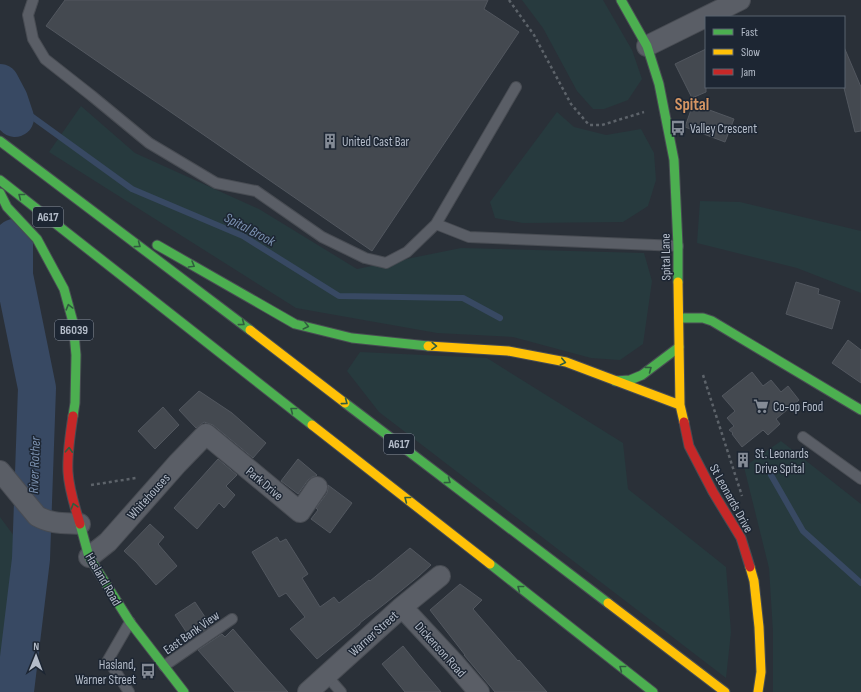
<svg xmlns="http://www.w3.org/2000/svg" width="861" height="692" font-family="'Sofia Sans Condensed',sans-serif">
  <style>
    .green { fill: #273a3e }
    .lines { fill: none; stroke-linecap: round; stroke-linejoin: round }
    .stream { stroke: #384963; stroke-width: 6 }
    .river { stroke: #384963; stroke-width: 38 }
    .building { fill: #444950; stroke: #52575f }
    .lane-casing { stroke: #484c53; stroke-width: 12 }
    .street-casing { stroke: #484c53; stroke-width: 22 }
    .fast-casing { stroke: #484c53; stroke-width: 11 }
    .slow-casing { stroke: #484c53; stroke-width: 11 }
    .jam-casing { stroke: #484c53; stroke-width: 11 }
    .path { stroke: #5d636a; stroke-width: 2.5; stroke-dasharray: 3 3; stroke-linecap: butt }
    .lane { stroke: #5a5e66; stroke-width: 10 }
    .street { stroke: #5a5e66; stroke-width: 20 }
    .fast { stroke: #4caf50; stroke-width: 9 }
    .slow { stroke: #ffc107; stroke-width: 9 }
    .jam { stroke: #c62828; stroke-width: 9 }
    .oneway { stroke: #305d3f }
    .labels { text-anchor: middle; stroke-width: 3; stroke-linejoin: round; paint-order: stroke }
    .shield { fill: #1d2633; stroke: #878f9c; stroke-width: 1 }
    .shield-label { font-size: 12px; font-weight: bold; fill: #b4bcc9 }
    .poi-label { font-size: 13px; fill: #b4bcc9; stroke: #1d2633; text-anchor: start }
    .street-label { font-size: 13px; fill: #b4bcc9; stroke: #1d2633 }
    .water-label { font-size: 14px; font-style: italic; fill: #7c92b1; stroke: #1d2633 }
    .district-label { font-size: 17px; font-weight: bold; fill: #d59563; stroke: #1d2633 }
  </style>
  <rect width="100%" height="100%" fill="#2a3038"/>
  <path class="green" d="M522 0H603L632 50 642 79 628 100 604 109H593L577 91 543 28Z
    M81 106 135 153 259 209 357 269 461 248 644 253 652 281 643 344 620 360 591 358 513 337 437 333 296 308 49 152Z
    M557 112 574 127 606 135 641 129 654 153 656 180 648 206 623 222 523 223 495 218 490 202Z
    M700 201 740 202 861 231V293L797 268 697 243Z
    M360 352 487 358 623 443 628 489 726 567 731 632 726 678 379 412 347 371Z
    M781 441 861 504V692H773V632L769 568 744 467Z
    M0 517 31 559 15 691 16 692H0Z"/>
  <g class="lines">
    <path class="stream" d="M9 100 132 189 243 236 339 296 463 298 500 318
      M771 475 803 531 861 583"/>
    <path class="river" d="M0 83 9 100 15 118
      M14 238V275L37 388 31 559 15 691 14 692"/>
  </g>
  <path class="building" d="M65 0H488L484 9 519 32 372 251 46 26Z
    M844 47 861 87V131L855 132 844 88Z
    M706 49V92L692 98 675 64Z
    M693 104 734 119 725 142 685 127Z
    M796 282 819 289 818 294 840 301 832 329 786 314Z
    M848 340 861 350V383L832 363Z
    M752 372 763 386 771 380 781 392 788 386 799 400 776 419 780 424 768 435 763 430 742 447 732 434 733 433 729 430 734 426 727 418 735 411 722 396Z
    M199 391 232 413 266 443 253 458 213 425 204 422 196 428 179 410Z
    M163 407 179 425 155 449 138 431Z
    M218 459 237 475 226 486 235 495 224 508 219 503 197 529 174 508Z
    M298 459 317 475 316 476 312 477 308 480 298 494 281 481Z
    M328 485 352 503 330 533 311 519 318 510 316 508 327 493 328 488Z
    M150 524 164 537 158 544 177 566 156 585 136 562 124 551Z
    M277 537 280 542 286 539 308 574 302 578 320 607 334 597 339 603 369 580 370 581 410 548 431 565 419 576 387 602 360 623V624L317 659 290 629 305 617 286 593 279 597 252 552Z
    M460 584 482 600 473 609 518 661 519 660 547 692H495L464 655H465L430 610Z
    M195 602 211 626 191 639 175 615Z
    M233 629 262 663 288 692H235L198 650 222 634 225 637Z
    M403 646 419 666 441 692H405L382 664Z"/>
  <g class="lines">
    <g class="lane-casing">
      <path id="lane" d="M33 0 28 15 33 39 45 59 92 96 149 143 216 183 256 191 322 237 365 258 386 263 407 252 436 224 469 237 678 246
        M436 224 516 87
        M803 437 861 479
        M164 666 232 619
        M327 676 341 692
        M129 692 108 660 130 622"/>
    </g>
    <g class="street-casing">
      <path id="street" d="M647 46 740 0
        M0 471 37 516C51 524 64 523 80 524
        M89 557 108 542 177 464 206 434 300 512 317 487
        M402 607 454 663 479 692
        M308 692 402 607 440 576"/>
    </g>
    <g class="fast-casing">
      <path id="fast" d="M621 0 647 46 659 84 674 160 678 246V282
        M0 141 250 330
        M0 180 312 425
        M0 193 7 207 37 239 64 289 73 322 76 355 75 403 73 416
        M157 245 295 324 352 338 428 346
        M679 318H703L712 321 861 410
        M615 381 630 380 642 375 679 347
        M345 403 608 603
        M80 524 89 557 130 622 184 692
        M490 564 653 692"/>
    </g>
    <g class="slow-casing">
      <path id="slow" d="M678 282 680 405 684 422
        M250 330 345 403
        M428 346 508 351 566 362 680 405
        M312 425 490 564
        M750 567 754 581 759 627 761 672 758 692
        M608 603 725 692"/>
    </g>
    <g class="jam-casing">
      <path id="jam" d="M73 416C70 435 67 454 68 472 69 490 75 507 80 524
        M684 422 689 446 713 492 741 538 750 567"/>
    </g>
    <path class="path" d="M509 0 534 35 571 104 589 125H602L644 112
      M703 375 742 496
      M91 485 136 478"/>
    <use href="#lane" class="lane"/>
    <use href="#street" class="street"/>
    <use href="#fast" class="fast"/>
    <use href="#slow" class="slow"/>
    <use href="#jam" class="jam"/>
  </g>
  <defs><path id="oneway-chevron" d="M-2-3.5L2.5 0L-2 3.5" fill="none" stroke-width="1.6" stroke-linecap="round" stroke-linejoin="round"/></defs>
  <g class="oneway">
    <use href="#oneway-chevron" transform="translate(21 196) rotate(-142)"/>
    <use href="#oneway-chevron" transform="translate(138 245) rotate(37)"/>
    <use href="#oneway-chevron" transform="translate(192 265) rotate(30)"/>
    <use href="#oneway-chevron" transform="translate(69 307) rotate(-105)"/>
    <use href="#oneway-chevron" transform="translate(242 323) rotate(37)"/>
    <use href="#oneway-chevron" transform="translate(306 326) rotate(14)"/>
    <use href="#oneway-chevron" transform="translate(434 346) rotate(3)"/>
    <use href="#oneway-chevron" transform="translate(563 362) rotate(13)"/>
    <use href="#oneway-chevron" transform="translate(649 369) rotate(-37)"/>
    <use href="#oneway-chevron" transform="translate(345 402) rotate(37)"/>
    <use href="#oneway-chevron" transform="translate(293 410) rotate(-142)"/>
    <use href="#oneway-chevron" transform="translate(69 450) rotate(-87)"/>
    <use href="#oneway-chevron" transform="translate(448 481) rotate(37)"/>
    <use href="#oneway-chevron" transform="translate(407 499) rotate(-142)"/>
    <use href="#oneway-chevron" transform="translate(74 506) rotate(-107)"/>
    <use href="#oneway-chevron" transform="translate(520 588) rotate(-142)"/>
    <use href="#oneway-chevron" transform="translate(622 668) rotate(-142)"/>
  </g>
  <defs>
    <g id="bus-bare" transform="scale(1.2)"><path d="M-5-6H5V4H4V6H2V4H-2V6H-4V4H-5ZM-3.5-4V0h7V-4ZM-3.5 1.2v1.5H-2V1.2ZM2 1.2v1.5H3.5V1.2Z" fill="#848b96" stroke="#1d2633" stroke-width="2.5" paint-order="stroke"/></g>
    <g id="building-bare" transform="scale(1.2)"><path d="M-4-6H4V6H1V3H-1V6H-4ZM-2.5-4.3h1.7v1.8h-1.7ZM.8-4.3h1.7v1.8H.8ZM-2.5-1h1.7V.8h-1.7ZM.8-1h1.7V.8H.8Z" fill="#848b96" stroke="#1d2633" stroke-width="2.5" paint-order="stroke"/></g>
    <g id="supermarket-bare" transform="scale(1.2)"><path d="M-6-5.5h2.5l.6 2H6L4.5 2H-2.5L-4.4-4H-6ZM-1.5 3.2a1.3 1.3 0 1 0 .1 0ZM3 3.2a1.3 1.3 0 1 0 .1 0Z" fill="#848b96" stroke="#1d2633" stroke-width="2.5" paint-order="stroke"/></g>
  </defs>
  <g fill-rule="evenodd">
    <use href="#bus-bare" x="678" y="128"/>
    <use href="#building-bare" x="330" y="141"/>
    <use href="#supermarket-bare" x="761" y="406"/>
    <use href="#building-bare" x="743" y="460"/>
    <use href="#bus-bare" x="148" y="671"/>
  </g>
  <g class="labels">
    <g class="shield">
      <rect x="33" y="207" width="30" height="20" rx="3"/>
      <rect x="55" y="320" width="38" height="20" rx="3"/>
      <rect x="384" y="434" width="30" height="20" rx="3"/>
    </g>
    <g class="shield-label">
      <text x="48" y="221">A617</text>
      <text x="74" y="334">B6039</text>
      <text x="399" y="448">A617</text>
    </g>
    <g class="poi-label">
      <text x="690" y="133">Valley Crescent</text>
      <text x="342" y="146">United Cast Bar</text>
      <text x="773" y="411">Co-op Food</text>
      <text x="755" y="458">St. Leonards<tspan x="755" dy="15">Drive Spital</tspan></text>
      <text x="136" y="669" text-anchor="end">Hasland,<tspan x="136" dy="15">Warner Street</tspan></text>
    </g>
    <g class="street-label">
      <text transform="translate(665 257) rotate(-91)" y="5">Spital Lane</text>
      <text transform="translate(265 483) rotate(40)" y="5">Park Drive</text>
      <text transform="translate(148 496) rotate(-48)" y="5">Whitehouses</text>
      <text transform="translate(732 498) rotate(61)" y="5">St Leonards Drive</text>
      <text transform="translate(104 579) rotate(60)" y="5">Hasland Road</text>
      <text transform="translate(191 632) rotate(-35)" y="5">East Bank View</text>
      <text transform="translate(373 633) rotate(-42)" y="5">Warner Street</text>
      <text transform="translate(441 649) rotate(48)" y="5">Dickenson Road</text>
    </g>
    <g class="water-label">
      <text transform="translate(250 229) rotate(28)" y="5">Spital Brook</text>
      <text transform="translate(34 465) rotate(-88)" y="5">River Rother</text>
    </g>
    <g class="district-label">
      <text x="692" y="110">Spital</text>
    </g>
  </g>
  <rect x="705" y="16" width="140" height="72" fill="#1d2633" stroke="#59626f"/>
  <rect x="713" y="29" width="20" height="6" fill="#4caf50" stroke="#59626f"/>
  <text x="741" y="36" font-size="12" fill="#b4bcc9">Fast</text>
  <rect x="713" y="49" width="20" height="6" fill="#ffc107" stroke="#59626f"/>
  <text x="741" y="56" font-size="12" fill="#b4bcc9">Slow</text>
  <rect x="713" y="69" width="20" height="6" fill="#c62828" stroke="#59626f"/>
  <text x="741" y="76" font-size="12" fill="#b4bcc9">Jam</text>
  <g transform="translate(36 656) rotate(1)" stroke="#1d2633" stroke-width="3" paint-order="stroke">
  <path d="M0-3L7 15L0 10L-7 15Z" fill="#b4bcc9"/>
  <text y="-6" font-size="11" font-weight="bold" text-anchor="middle" fill="#b4bcc9">N</text>
  </g>
</svg>
